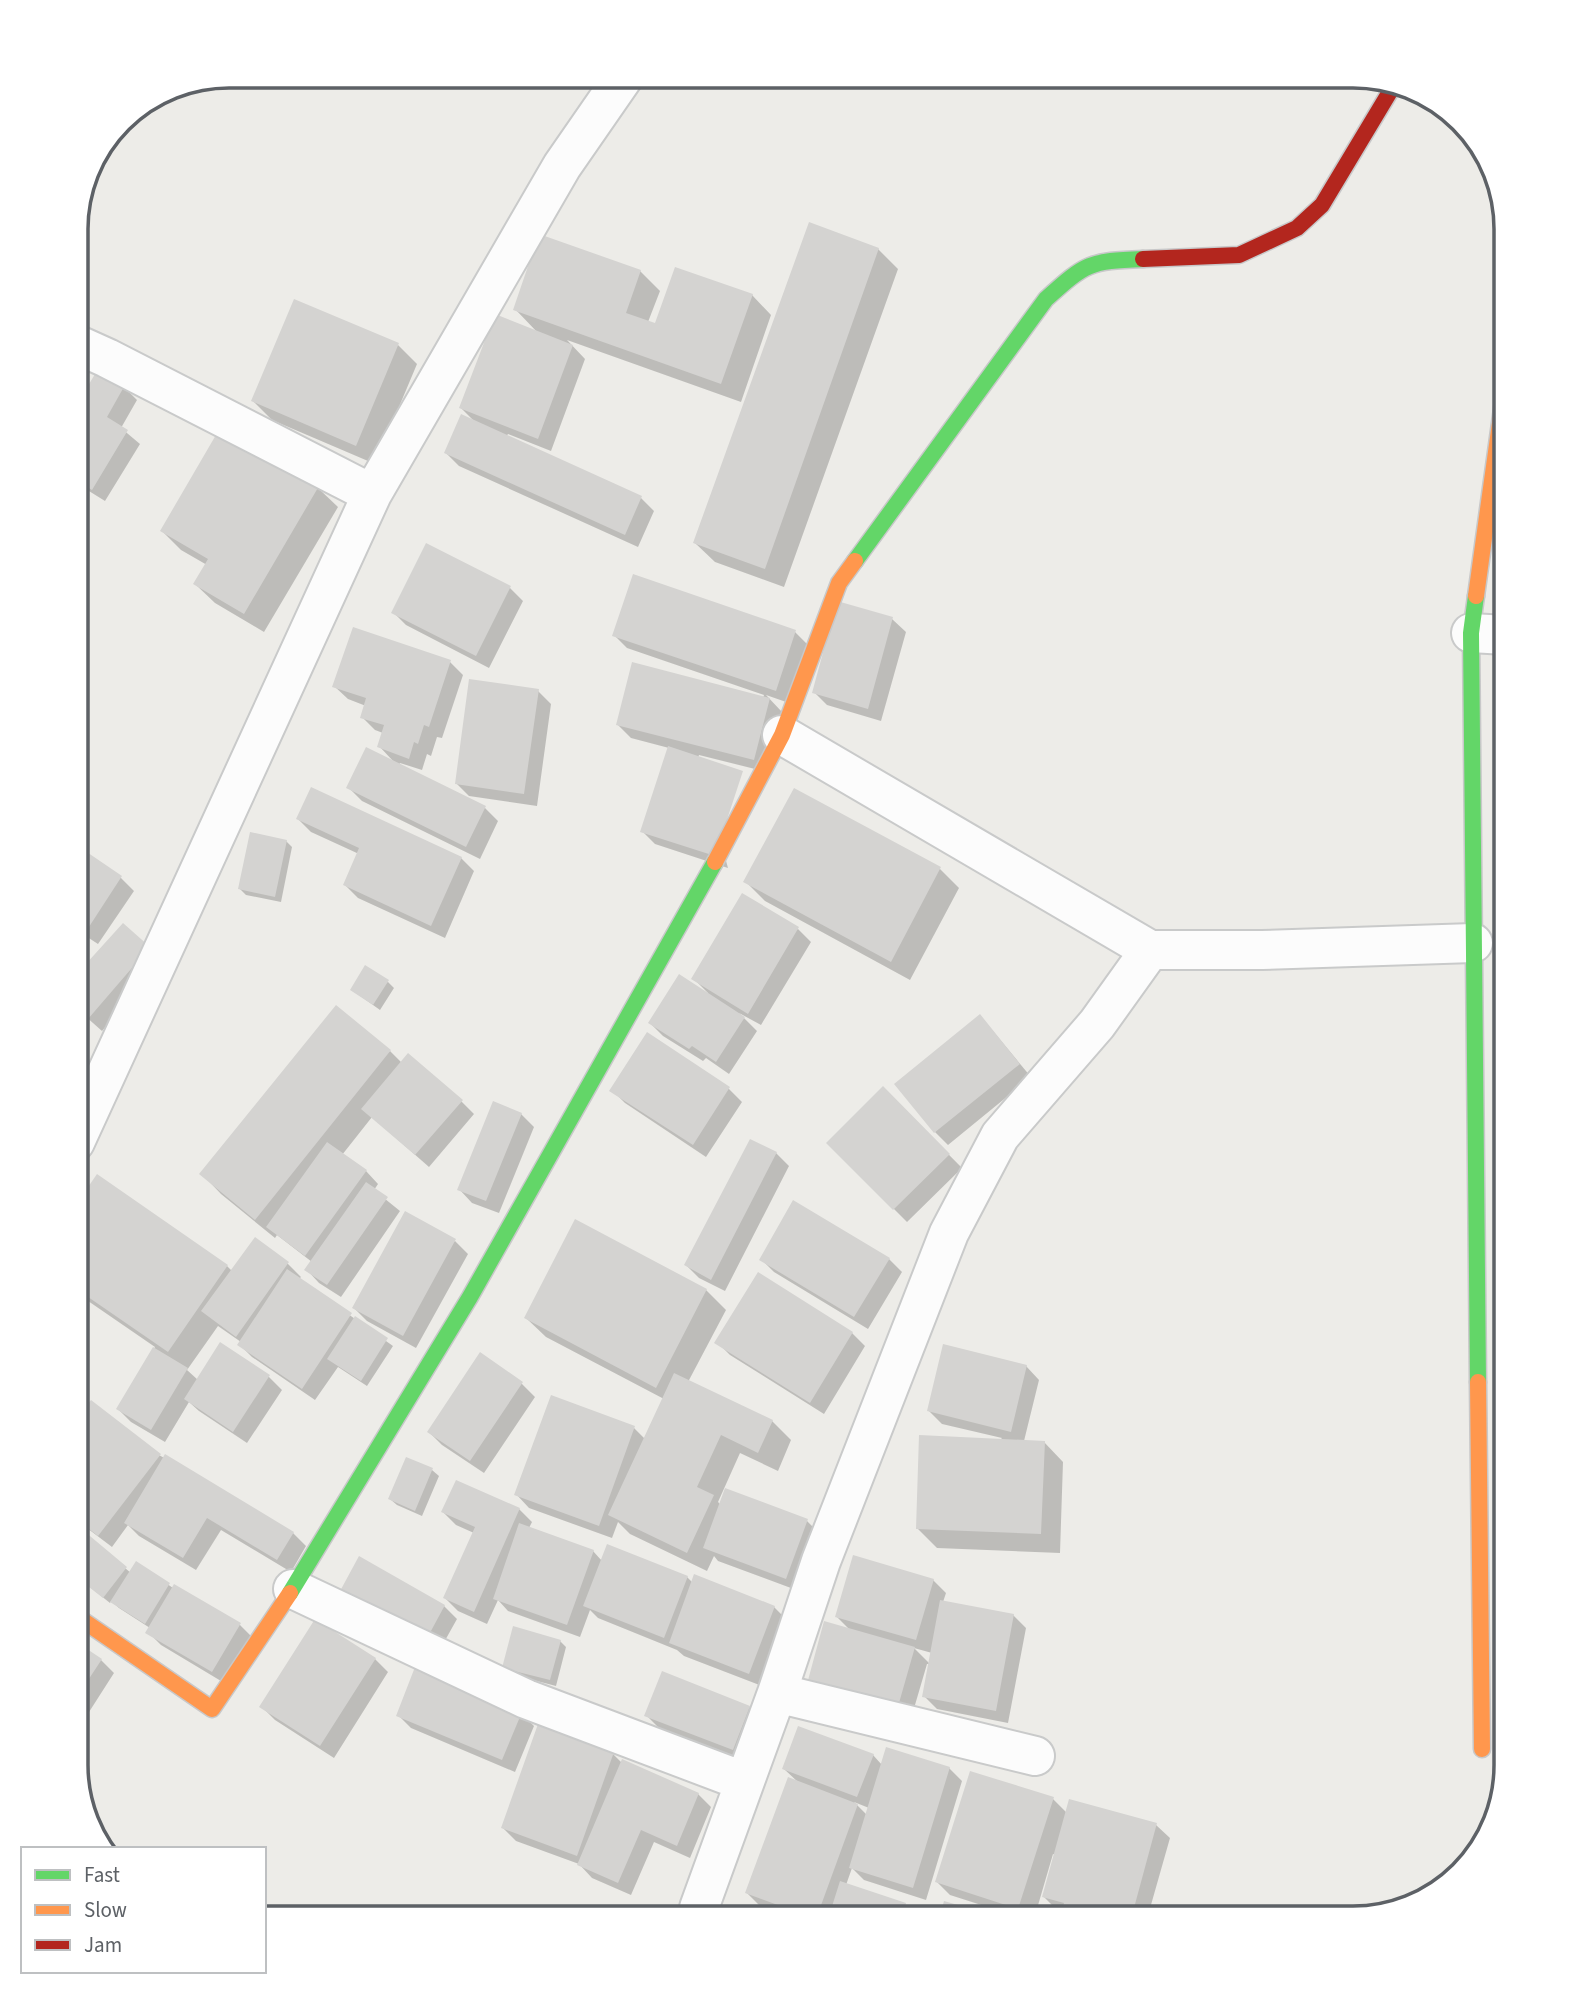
<svg xmlns="http://www.w3.org/2000/svg" width="1581" height="1994" font-family="'Source Sans 3',sans-serif">
  <style>
    .shadow { fill: #0003; fill-rule: evenodd }
    .building { fill: #d4d3d1 }
    .lines { fill: none; stroke-linecap: round; stroke-linejoin: round }
    .street-casing { stroke: #c9caca; stroke-width: 42 }
    .fast-casing { stroke: #c8c8c9; stroke-width: 19 }
    .slow-casing { stroke: #c8c8c9; stroke-width: 19 }
    .jam-casing { stroke: #c8c8c9; stroke-width: 19 }
    .street { stroke: #fcfcfc; stroke-width: 38 }
    .fast { stroke: #63d668; stroke-width: 16 }
    .slow { stroke: #ff974d; stroke-width: 16 }
    .jam { stroke: #b3261e; stroke-width: 16 }
    .rim { fill: none; stroke: #5d6166; stroke-width: 3.5 }
  </style>
  <rect width="100%" height="100%" fill="#edece8"/>
  <path class="shadow" d="M878 249 898 269 784 587 715 562 695 543Z
    M640 271 660 291 648 322 656 325 752 295 771 315 741 402 567 340 585 359 551 451 508 434 506 437 641 498 654 511 638 547 459 466 446 453 476 423 461 408 538 333 515 309Z
    M398 345 417 364 375 464 272 420 253 401Z
    M76 351 91 365 76 406Z
    M124 387 137 400 121 428 140 444 105 501 76 483V406Z
    M221 430 318 488 338 507 264 632 215 603 195 584 207 565 181 550 162 531Z
    M427 545 510 588 523 601 489 668 406 625 393 612Z
    M892 619 906 632 881 721 827 705 814 692Z
    M795 632 808 645 789 703 766 695 782 712 767 772 699 755 698 758 728 868 655 844 642 831 669 748 631 738 618 725 763 698 764 695 627 648 614 635Z
    M450 662 463 675 442 738 437 737 431 756 427 754 422 770 400 763 399 765 485 808 498 821 480 859 362 801 349 788 393 761 379 746 383 733 375 730 362 717 366 706 348 699 334 686Z
    M538 691 551 704 537 806 469 796 456 783Z
    M298 819 461 858 474 871 445 938 358 898 345 885 359 854 311 832Z
    M286 841 292 847 281 902 246 895 240 889Z
    M75 847 121 878 134 891 98 944 75 929Z
    M940 869 959 888 910 980 765 901 746 882Z
    M123 925 162 961 102 1031 75 1007Z
    M798 929 811 942 761 1025 739 1013 757 1031 729 1074 706 1058 703 1061 663 1036 650 1023 708 993 693 978Z
    M388 982 394 988 380 1010 352 990Z
    M992 1030 1031 1077 948 1145 935 1132Z
    M647 1035 729 1089 742 1102 706 1157 625 1103 612 1090Z
    M390 1051 402 1063 461 1101 474 1114 429 1167 372 1117 342 1155 366 1171 378 1184 374 1190 400 1211 341 1297 319 1283 307 1270 312 1262 277 1235 275 1238 221 1194 202 1174Z
    M883 1088 962 1168 907 1222 828 1143Z
    M521 1114 534 1127 499 1213 472 1203 459 1189Z
    M776 1153 789 1166 725 1291 699 1278 686 1265Z
    M75 1209 227 1266 232 1271 255 1239 288 1264 301 1277 299 1279 393 1346 367 1386 338 1367 315 1400 252 1357 239 1344 241 1342 218 1326 187 1370 198 1380 269 1377 282 1390 247 1443 199 1411 189 1402 165 1442 131 1422 118 1409 155 1347 75 1292Z
    M455 1241 468 1254 416 1348 367 1321 354 1308Z
    M761 1259H889L902 1272 868 1329 774 1272Z
    M706 1290 726 1310 688 1382 772 1421 791 1440 778 1471 740 1453 718 1502 721 1505 807 1521 820 1534 799 1591 718 1561 714 1556 707 1571 630 1534 618 1522 612 1538 529 1508 516 1494 634 1428 645 1439 664 1399 546 1337 526 1318Z
    M852 1333 865 1346 824 1414 730 1355 717 1342Z
    M480 1355 522 1384 535 1397 484 1473 442 1445 429 1432Z
    M1026 1366 1039 1380 1024 1441 1044 1442 1063 1462 1060 1553 937 1548 917 1528 1002 1438 942 1424 929 1411Z
    M75 1423 159 1455 293 1533 306 1546 291 1572 221 1530 196 1570 139 1536 128 1525 112 1547 75 1519Z
    M407 1459 432 1470 439 1476 422 1516 397 1505 390 1499Z
    M519 1509 532 1522 529 1528 593 1551 602 1561 687 1577 693 1583 774 1607 787 1620 762 1686 684 1656 677 1650 598 1618 590 1610 580 1637 508 1611 498 1600 487 1624 458 1611 445 1598 474 1533 456 1525 443 1512Z
    M78 1529 131 1573 137 1563 173 1588 240 1625 253 1638 226 1684 161 1645 148 1632 150 1628 119 1608 111 1601 110 1603 75 1575Z
    M360 1559 444 1606 457 1619 438 1653Z
    M933 1580 946 1593 943 1602 1013 1615 1026 1628 1008 1723 937 1709 924 1696 930 1664H927L910 1722 851 1631 837 1617ZM914 1648 932 1653 930 1664Z
    M560 1641 566 1647 556 1686 510 1674 504 1667Z
    M75 1644 101 1660 114 1673 82 1723 75 1718Z
    M375 1659 388 1672 334 1758 275 1720 262 1707Z
    M749 1707 762 1720 746 1762 659 1728 646 1715Z
    M521 1713 534 1726 515 1772 411 1728 398 1715Z
    M613 1754 622 1763 698 1794 711 1807 690 1858 654 1842 631 1895 592 1878 579 1864 516 1841 503 1828Z
    M873 1755 882 1765 949 1768 962 1781 926 1900 864 1880 852 1868 846 1885 905 1905 918 1919H794L760 1906 747 1893 799 1783 784 1769ZM854 1802 869 1808 867 1815Z
    M1053 1799 1067 1813 1156 1825 1170 1838 1147 1919H1064L1063 1911 1057 1910 1044 1897 1056 1855 1053 1854 1034 1919H1025L950 1895 937 1882Z"/>
  <path class="building" d="M809 222 879 248 765 569 693 543Z
    M539 234 641 270 626 313 655 323 675 267 753 294 721 384 513 310Z
    M294 299 399 343 356 446 251 401Z
    M495 314 573 345 538 439 459 408Z
    M98 369 125 385 107 417 128 430 92 490 76 480V406Z
    M461 414 642 496 625 535 444 453Z
    M220 428 319 486 244 614 193 584 208 559 160 531Z
    M426 543 511 586 476 656 391 613Z
    M633 574 796 630 776 691 612 636Z
    M837 601 893 617 868 709 812 693Z
    M353 627 451 660 429 727 424 725 418 744 414 742 409 759 377 747 384 725 360 718 366 698 332 687Z
    M632 662 770 698 754 760 616 725Z
    M469 679 539 689 524 794 455 784Z
    M668 746 743 771 715 856 640 832Z
    M366 747 486 806 466 847 346 788Z
    M311 787 462 857 431 926 343 885 359 848 296 819Z
    M794 788 941 867 891 962 743 882Z
    M250 832 287 840 275 897 238 889Z
    M75 844 122 876 85 933 75 927Z
    M742 893 799 927 748 1014 691 979Z
    M123 923 150 947 88 1019 75 1008V976Z
    M365 965 389 980 373 1005 350 990Z
    M679 974 745 1017 716 1062 692 1046 689 1049 648 1023Z
    M336 1005 391 1050 255 1220 199 1174Z
    M980 1014 1020 1064 934 1133 894 1084Z
    M647 1032 730 1087 693 1145 609 1091Z
    M408 1053 463 1100 415 1155 361 1109Z
    M883 1086 950 1154 893 1210 826 1143Z
    M493 1101 522 1113 486 1201 457 1190Z
    M750 1139 777 1152 711 1280 684 1265Z
    M327 1142 367 1170 305 1256 266 1227Z
    M97 1174 228 1265 168 1352 75 1288V1206Z
    M366 1182 388 1197 327 1285 304 1270Z
    M793 1200 890 1258 854 1317 759 1260Z
    M405 1211 456 1239 403 1336 352 1308Z
    M575 1219 707 1289 656 1388 524 1318Z
    M255 1237 289 1262 236 1337 201 1311Z
    M287 1269 352 1313 302 1389 237 1345Z
    M758 1272 853 1332 810 1403 714 1343Z
    M355 1316 388 1338 361 1381 327 1359Z
    M220 1342 270 1375 233 1432 184 1399Z
    M943 1344 1027 1365 1011 1432 927 1411Z
    M153 1347 188 1368 151 1430 116 1409Z
    M480 1352 523 1382 470 1461 427 1432Z
    M674 1373 773 1420 758 1453 721 1435 697 1487 714 1495 687 1553 608 1515Z
    M551 1395 635 1426 599 1526 514 1495Z
    M91 1400 161 1454 98 1536 75 1518V1420Z
    M919 1435 1045 1441 1041 1534 916 1529Z
    M165 1454 294 1532 277 1560 207 1518 183 1558 124 1523Z
    M406 1457 433 1468 415 1511 388 1499Z
    M456 1480 520 1508 474 1612 443 1598 475 1527 441 1512Z
    M725 1488 808 1519 786 1579 703 1548Z
    M519 1523 594 1550 567 1625 493 1599Z
    M78 1526 127 1567 103 1598 75 1576V1530Z
    M607 1544 688 1576 664 1638 583 1606Z
    M853 1555 934 1579 916 1640 835 1617Z
    M359 1556 445 1605 425 1642 339 1593Z
    M136 1561 170 1583 145 1624 110 1602Z
    M694 1574 775 1606 749 1674 669 1643Z
    M174 1584 241 1623 212 1672 145 1633Z
    M940 1600 1014 1614 996 1711 922 1697Z
    M315 1619 376 1658 320 1746 259 1707Z
    M824 1621 915 1647 897 1710 807 1684Z
    M513 1626 561 1640 550 1680 502 1668Z
    M75 1641 102 1659 75 1700Z
    M415 1667 522 1712 502 1760 396 1716Z
    M662 1671 750 1706 733 1750 644 1716Z
    M538 1724 614 1752 577 1856 501 1828Z
    M798 1726 874 1754 857 1797 782 1769Z
    M886 1747 950 1767 913 1888 849 1868Z
    M622 1759 699 1793 677 1846 641 1830 618 1883 577 1865Z
    M970 1771 1054 1797 1018 1909 935 1882Z
    M788 1777 858 1804 816 1919 745 1893Z
    M1069 1799 1157 1823 1131 1919 1108 1915V1919H1065L1060 1917 1064 1903 1042 1897Z
    M840 1881 906 1903 901 1919H828Z
    M944 1901 1003 1918V1919H939Z"/>
  <g class="lines">
    <g class="street-casing">
      <path id="street" d="M76 344 107 358 372 494
        M1471 633 1506 635
        M782 735 1150 950H1262L1473 943
        M75 1142 372 494 562 166 625 75
        M293 1589 526 1699 743 1781
        M777 1693 1035 1756
        M699 1908 777 1693 821 1561 949 1233 1000 1136 1097 1024 1150 950"/>
    </g>
    <g class="fast-casing">
      <path id="fast" d="M855 561 1046 299C1086 263 1089 261 1143 259
        M1476 596 1471 633 1478 1382
        M290 1593 470 1297 715 862"/>
    </g>
    <g class="slow-casing">
      <path id="slow" d="M1476 596 1506 380
        M715 862 782 735 839 583 855 561
        M1478 1382 1482 1749
        M75 1615 212 1709 290 1593"/>
    </g>
    <g class="jam-casing">
      <path id="jam" d="M1143 259 1239 255 1297 228 1322 205 1394 85"/>
    </g>
    <use href="#street" class="street"/>
    <use href="#fast" class="fast"/>
    <use href="#slow" class="slow"/>
    <use href="#jam" class="jam"/>
  </g>
  <path d="M0 0H1581V1994H0ZM229 88H1353A141 141 0 0 1 1494 229V1765A141 141 0 0 1 1353 1906H229A141 141 0 0 1 88 1765V229A141 141 0 0 1 229 88Z" fill="#fff" fill-rule="evenodd"/>
  <path class="rim" d="M229 88H1353A141 141 0 0 1 1494 229V1765A141 141 0 0 1 1353 1906H229A141 141 0 0 1 88 1765V229A141 141 0 0 1 229 88Z"/>
  <rect x="21" y="1847" width="245" height="126" fill="#ffffff" stroke="#bec0c2" stroke-width="2"/>
  <rect x="35" y="1870" width="35" height="10" fill="#63d668" stroke="#bec0c2" stroke-width="2"/>
  <text x="84" y="1882" font-size="21" fill="#5d6166">Fast</text>
  <rect x="35" y="1905" width="35" height="10" fill="#ff974d" stroke="#bec0c2" stroke-width="2"/>
  <text x="84" y="1917" font-size="21" fill="#5d6166">Slow</text>
  <rect x="35" y="1940" width="35" height="10" fill="#b3261e" stroke="#bec0c2" stroke-width="2"/>
  <text x="84" y="1952" font-size="21" fill="#5d6166">Jam</text>
</svg>
